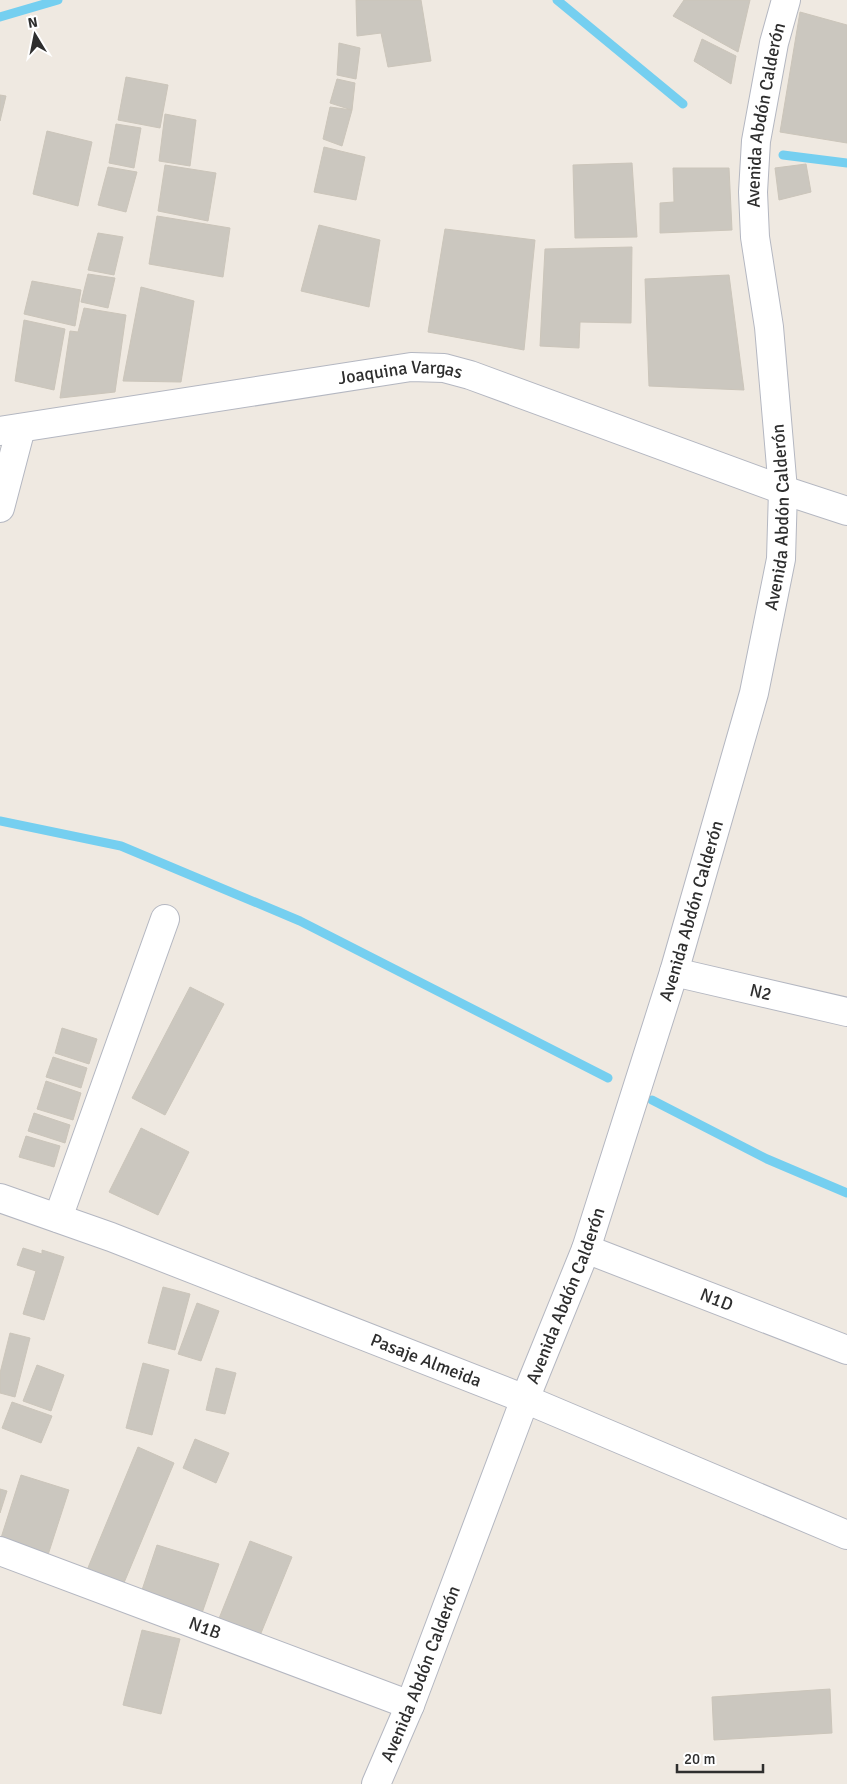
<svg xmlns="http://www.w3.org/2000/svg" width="847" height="1784" font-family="Signika,sans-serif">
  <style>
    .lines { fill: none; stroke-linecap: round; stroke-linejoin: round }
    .stream { stroke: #75cff0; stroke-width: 9 }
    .building { fill: #cbc7bf; stroke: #cbc5ba }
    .street-casing { stroke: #b4b7c1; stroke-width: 30 }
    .street { stroke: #fff; stroke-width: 28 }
    .labels { text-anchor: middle; stroke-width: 4; stroke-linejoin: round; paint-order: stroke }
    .street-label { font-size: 18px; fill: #2e2e2e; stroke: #fff }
  </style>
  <rect width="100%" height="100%" fill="#efe9e1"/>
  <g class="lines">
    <path class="stream" d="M557 0 683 104
      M0 17 58 0
      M783 155 847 163
      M0 821 121 846 300 921 608 1078
      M652 1100 767 1159 847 1193"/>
  </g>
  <path class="building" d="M356 0H421L431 61 388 67 381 33 357 36Z
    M684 0H750L738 52 673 16Z
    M800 12 847 25V143L780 132Z
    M702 39 736 56 731 84 694 61Z
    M339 43 360 48 356 79 337 75Z
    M126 77 168 85 160 128 118 120Z
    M337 79 355 83 352 110 330 103Z
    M0 95 6 96 0 121Z
    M330 107 352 110 342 146 323 139Z
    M165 114 196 120 190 166 159 161Z
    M116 124 141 128 134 168 109 163Z
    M47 131 92 142 78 206 33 194Z
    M324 147 365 157 356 200 314 192Z
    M632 163 637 237 575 238 573 165Z
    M806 164 811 192 779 200 775 168Z
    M165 165 216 173 208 221 158 211Z
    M108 167 137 172 126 212 98 205Z
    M673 168H729L732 230 660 233V203L674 202Z
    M157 216 230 228 223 277 149 264Z
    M319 225 380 240 369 307 301 291Z
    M445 229 535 240 524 350 428 332Z
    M98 233 123 237 114 275 88 270Z
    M632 247 631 323 580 322 579 348 540 346 545 249Z
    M88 274 115 278 108 308 81 302Z
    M729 275 744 390 649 386 645 279Z
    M32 281 81 290 75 326 24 314Z
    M141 287 194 301 181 382 123 381Z
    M84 308 126 315 115 392 60 398 70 331 78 332Z
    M24 320 65 329 54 390 15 381Z
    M190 987 224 1004 165 1115 132 1098Z
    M62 1028 97 1039 89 1064 55 1053Z
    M53 1057 87 1068 81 1088 46 1077Z
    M46 1081 81 1093 73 1120 37 1109Z
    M34 1113 70 1125 65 1143 28 1131Z
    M141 1128 189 1152 158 1215 109 1192Z
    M26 1136 60 1146 54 1167 19 1157Z
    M23 1248 42 1254V1250L64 1257 44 1320 23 1314 36 1271 17 1265Z
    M163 1287 190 1294 175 1350 148 1343Z
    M197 1303 219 1311 201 1361 178 1354Z
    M10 1333 30 1338 15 1397 0 1393V1373Z
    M143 1363 169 1370 152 1435 126 1428Z
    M37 1365 64 1375 51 1411 23 1401Z
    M216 1368 236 1373 225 1414 206 1410Z
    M12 1402 52 1416 41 1443 2 1428Z
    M195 1439 229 1453 216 1483 183 1468Z
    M138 1447 174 1463 121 1590 85 1575Z
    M21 1475 69 1490 47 1558 0 1541Z
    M0 1489 7 1491 0 1513Z
    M250 1541 292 1557 259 1638 218 1621Z
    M157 1545 219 1564 201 1616 140 1596Z
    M142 1630 180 1639 161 1714 123 1705Z
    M830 1689 832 1733 714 1740 712 1697Z"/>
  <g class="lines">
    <g class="street-casing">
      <g id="street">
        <path id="s1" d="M0 431 411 367 444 368 470 375 783 490 847 511"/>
        <path d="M0 508 21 428"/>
        <path id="s2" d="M674 972 847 1012"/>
        <path id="s3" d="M0 1198 111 1237 525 1399 847 1535"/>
        <path d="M58 1218 165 919"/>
        <path id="s4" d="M586 1249 847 1350"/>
        <path id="s5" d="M0 1551 410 1705"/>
        <path id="s6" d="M376 1784 410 1705 525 1399 586 1249 674 972 754 693 781 559 783 490 769 327 755 237 753 192 756 141 774 43 786 0"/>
      </g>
    </g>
    <use href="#street" class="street"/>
  </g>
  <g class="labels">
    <g class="street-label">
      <text dy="6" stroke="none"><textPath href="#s6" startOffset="1739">Avenida Abdón Calderón</textPath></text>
      <text dy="6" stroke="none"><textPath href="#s1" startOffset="405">Joaquina Vargas</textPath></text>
      <text dy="6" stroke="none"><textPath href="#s6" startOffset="1334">Avenida Abdón Calderón</textPath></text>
      <text dy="6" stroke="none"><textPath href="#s6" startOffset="929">Avenida Abdón Calderón</textPath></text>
      <text dy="6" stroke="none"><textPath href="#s2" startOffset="89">N2</textPath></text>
      <text dy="6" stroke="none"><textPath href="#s6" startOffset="524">Avenida Abdón Calderón</textPath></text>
      <text dy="6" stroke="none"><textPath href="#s4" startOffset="140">N1D</textPath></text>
      <text dy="6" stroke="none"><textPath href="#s3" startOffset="456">Pasaje Almeida</textPath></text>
      <text dy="6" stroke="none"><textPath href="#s5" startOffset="219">N1B</textPath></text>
      <text dy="6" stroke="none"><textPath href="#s6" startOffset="119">Avenida Abdón Calderón</textPath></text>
    </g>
  </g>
  <g transform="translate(35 35) rotate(350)" stroke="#ffffff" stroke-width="4" paint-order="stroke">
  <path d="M0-4L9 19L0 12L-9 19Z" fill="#2e2e2e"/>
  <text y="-8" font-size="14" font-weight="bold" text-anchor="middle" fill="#2e2e2e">N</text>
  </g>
  <path d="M677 1764v8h86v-8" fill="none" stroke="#2e2e2e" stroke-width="2.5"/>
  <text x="684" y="1764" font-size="15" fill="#2e2e2e" stroke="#ffffff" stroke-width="4" paint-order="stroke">20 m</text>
</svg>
